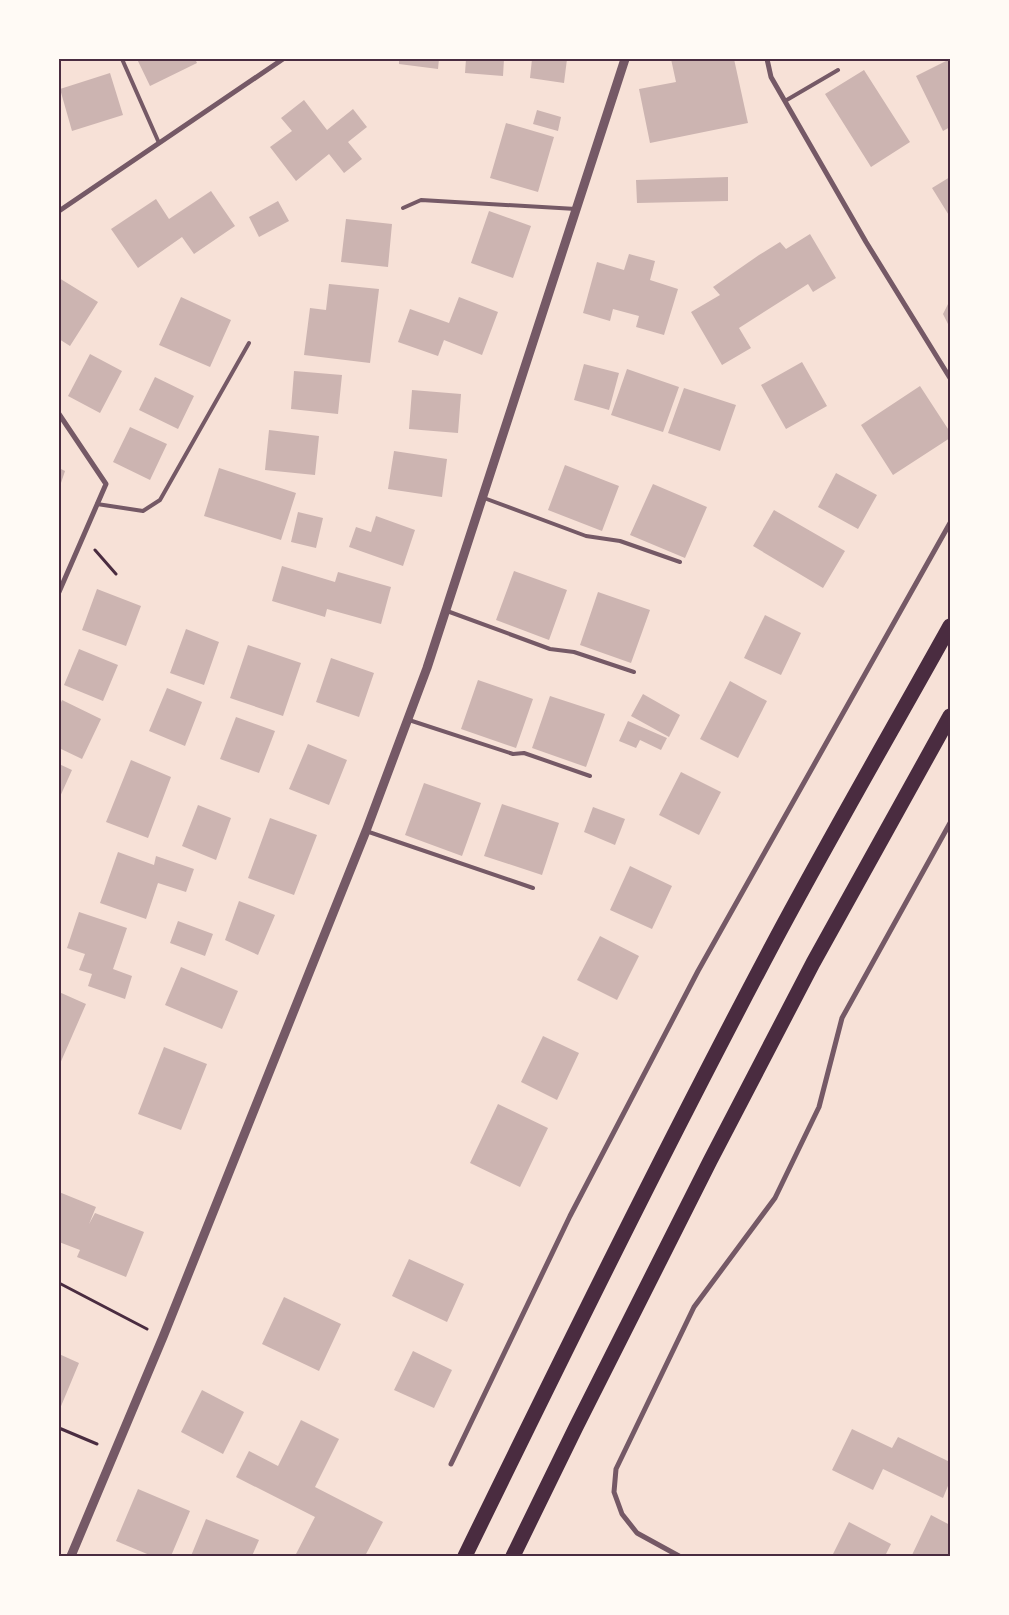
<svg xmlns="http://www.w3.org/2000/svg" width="1009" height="1615" font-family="'IBM Plex Sans',sans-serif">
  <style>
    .building { fill: #ccb4b1 }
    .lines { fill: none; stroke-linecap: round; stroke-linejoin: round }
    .path { stroke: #4a2c40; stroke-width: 3 }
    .service { stroke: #755966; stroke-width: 4 }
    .minor { stroke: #755966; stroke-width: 5 }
    .tertiary { stroke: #755966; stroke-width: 9 }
    .motorway { stroke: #4a2c40; stroke-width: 15 }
    .neatline { fill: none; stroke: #4a2c40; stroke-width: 2 }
  </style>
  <rect width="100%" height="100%" fill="#f7e1d7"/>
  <path class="building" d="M137 59H195L197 63 150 86Z
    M399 59H439L438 69 399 64Z
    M466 59H504L503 76 465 73Z
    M532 59H567L564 83 530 78Z
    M671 59H734L748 123 650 143 639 89 676 82Z
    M950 59V127L943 131 916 76Z
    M864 70 910 142 871 167 825 94Z
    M110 73 123 115 72 131 60 89Z
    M304 100 327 130 353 109 367 127 348 142 362 159 344 173 329 154 296 181 270 147 292 131 281 118Z
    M537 110 561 117 558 131 533 124Z
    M506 123 554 137 538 192 490 178Z
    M728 177V201L637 203 636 180Z
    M950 177V217L932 188Z
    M211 191 235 226 194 254 182 237 138 268 111 229 156 199 169 219Z
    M278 201 289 221 259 237 249 217Z
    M489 211 531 226 513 278 471 263Z
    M346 219 392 224 388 267 341 262Z
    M810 234 836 278 813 292 808 284 739 328 751 348 722 365 691 312 720 295 713 287 759 255 780 242 786 249Z
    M629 254 655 261 650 280 678 289 664 335 636 327 639 316 613 309 610 321 583 313 597 262 624 270Z
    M59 278 98 302 70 346 59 339Z
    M329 284 379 289 370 363 304 355 310 308 326 310Z
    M181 297 231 320 210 367 159 345Z
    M459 297 498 312 482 355 444 340 438 356 398 342 410 309 449 323Z
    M950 300V328L943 314Z
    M90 354 122 371 100 413 68 396Z
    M802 362 827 406 786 429 761 385Z
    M584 364 619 373 609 410 574 400Z
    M627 369 679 387 663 432 611 415Z
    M294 371 342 375 338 414 291 409Z
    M155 377 194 396 178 429 139 410Z
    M920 386 950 432V438L893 475 861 425Z
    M684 388 736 405 720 451 668 433Z
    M412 390 461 394 458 433 409 429Z
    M130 427 167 444 150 480 113 462Z
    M269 430 319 436 315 475 265 470Z
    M394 451 447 459 442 497 388 489Z
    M565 465 619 486 602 531 548 510Z
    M59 468 65 471 59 489Z
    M219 468 296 493 281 540 204 516Z
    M836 473 877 495 858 529 818 507Z
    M653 484 707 507 685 558 630 535Z
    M774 510 845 551 823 588 753 546Z
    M298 512 323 518 316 548 291 542Z
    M376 516 415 530 403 566 349 547 356 527 371 532Z
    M282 566 335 582 338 572 391 587 381 624 327 609 325 617 272 601Z
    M514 571 567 590 549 640 496 620Z
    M97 589 141 606 126 646 82 630Z
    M598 592 650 610 631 663 580 645Z
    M765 615 801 633 781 675 744 658Z
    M186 629 219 642 204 685 170 673Z
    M248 645 301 663 283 716 230 698Z
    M79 649 118 665 103 701 64 685Z
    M331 658 374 673 359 717 316 702Z
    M478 680 533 699 516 748 461 729Z
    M730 681 767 701 738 758 700 739Z
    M167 688 202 702 185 746 149 731Z
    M643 694 680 715 669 737 631 716Z
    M550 696 605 714 586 767 532 748Z
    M62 700 101 719 82 759 59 748V707Z
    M236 717 275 731 259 773 220 759Z
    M628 721 667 738 661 750 640 740 636 748 619 741Z
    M308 744 347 760 329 805 289 789Z
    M131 760 171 777 148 838 106 822Z
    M59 764 72 770 59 799Z
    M681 772 721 792 699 835 659 815Z
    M424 783 481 803 462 856 405 835Z
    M502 804 559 823 542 875 484 856Z
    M198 805 231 818 216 860 182 846Z
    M593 807 625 819 615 845 584 832Z
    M270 818 317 835 294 895 248 878Z
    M118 852 154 865 156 856 194 869 186 892 158 883 146 919 100 903Z
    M630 866 672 886 652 929 610 910Z
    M239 901 275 915 258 955 225 940Z
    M79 912 127 928 113 969 132 976 125 999 88 986 92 974 79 970 85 954 67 948Z
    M178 921 213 934 205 956 170 943Z
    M600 936 639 956 617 1000 577 980Z
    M181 967 238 991 222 1029 165 1005Z
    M59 992 86 1004 59 1066Z
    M543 1036 579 1053 557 1100 521 1082Z
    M164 1047 207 1064 181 1130 138 1114Z
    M498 1104 548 1128 520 1187 470 1163Z
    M59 1192 96 1207 89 1224 95 1213 144 1232 126 1277 77 1257 80 1250 59 1242Z
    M409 1259 464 1284 447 1322 392 1296Z
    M284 1297 341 1324 319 1371 262 1344Z
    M413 1351 452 1370 434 1408 394 1390Z
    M59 1354 79 1363 59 1411Z
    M202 1390 244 1412 223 1454 181 1432Z
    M301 1420 339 1439 315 1487 383 1522 365 1556H295L315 1517 236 1477 249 1451 278 1466Z
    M852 1429 892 1448 898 1437 950 1462V1481L943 1498 883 1469 873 1490 832 1470Z
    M138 1489 190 1511 171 1556H152L116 1541Z
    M931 1515 950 1525V1556H915L912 1555Z
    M206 1519 259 1540 252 1556H191Z
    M849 1522 891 1544 885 1556H832Z"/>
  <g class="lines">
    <path class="path" d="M95 550 116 574
      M59 1283 147 1329
      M59 1428 97 1444"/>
    <path class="service" d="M122 59 159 143
      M785 101 838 70
      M403 208 421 200 576 209
      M484 498 586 536 620 541 680 562
      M97 504 143 511 160 500 249 343
      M447 611 550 649 574 652 634 672
      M409 720 513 754 524 753 590 776
      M366 831 533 888"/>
    <path class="minor" d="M767 59 771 77 866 242 950 378
      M59 211 283 59
      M59 414 106 484 59 592
      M451 1464 570 1216 698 971 950 523
      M679 1556 637 1533 622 1514 614 1492 616 1469 694 1307 775 1198 819 1107 842 1018 950 823"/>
    <path class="tertiary" d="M71 1556 163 1337 366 831 427 668 625 59"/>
    <path class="motorway" d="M465 1556C565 1351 666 1146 773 944 830 837 891 732 950 626
      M513 1556 576 1427 710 1161 813 963 950 716"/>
  </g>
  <rect width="1009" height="1615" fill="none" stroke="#fffaf5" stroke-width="120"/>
  <rect x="60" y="60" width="889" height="1495" class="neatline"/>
</svg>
